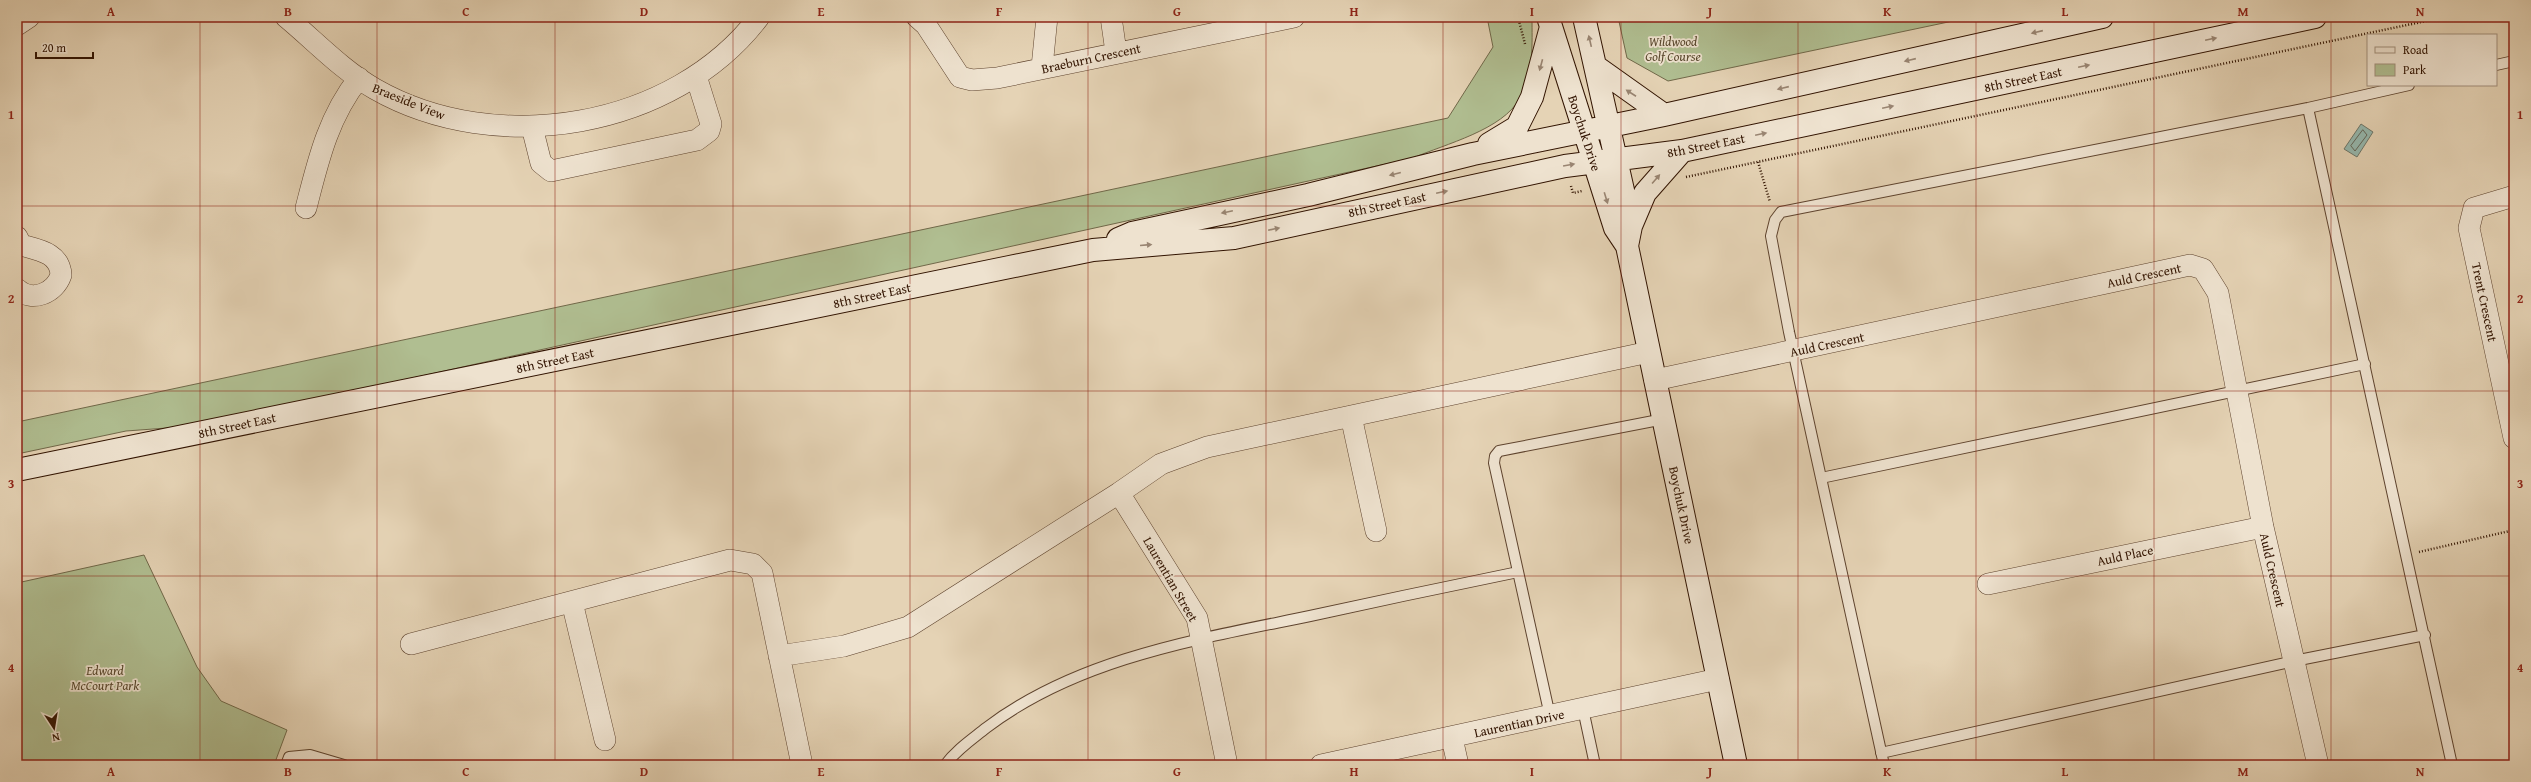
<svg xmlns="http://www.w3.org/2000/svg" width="2531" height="782" font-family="'Gentium Book Plus',serif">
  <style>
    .green { fill: #b0be91; stroke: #706849 }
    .water { fill: #96b8ae; stroke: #6e7669 }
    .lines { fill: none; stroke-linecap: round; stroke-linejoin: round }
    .shore { stroke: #646658; stroke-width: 1 }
    .lane-casing { stroke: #5e432e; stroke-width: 12 }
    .street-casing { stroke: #5e432e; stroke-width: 22 }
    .secondary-casing { stroke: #311301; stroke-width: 24 }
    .path { stroke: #311301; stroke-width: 2.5; stroke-dasharray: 1 2; stroke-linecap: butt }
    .lane { stroke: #eee2cf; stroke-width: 10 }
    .street { stroke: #eee2cf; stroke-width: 21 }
    .secondary { stroke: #eee2cf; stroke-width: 22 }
    .oneway { fill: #998572 }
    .grid { fill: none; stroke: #8f2418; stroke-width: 1; stroke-opacity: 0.55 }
    .labels { text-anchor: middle; stroke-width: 3.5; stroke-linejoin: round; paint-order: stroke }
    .park-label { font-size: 13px; font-style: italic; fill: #57462c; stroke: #eee2cf }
    .street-label { font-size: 13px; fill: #311301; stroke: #eee2cf }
    .neatline { fill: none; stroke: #8f2418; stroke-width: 1.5 }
    .grid-label { font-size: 13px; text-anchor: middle; font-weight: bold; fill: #8f2418 }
  </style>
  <rect width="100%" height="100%" fill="#e5d3b5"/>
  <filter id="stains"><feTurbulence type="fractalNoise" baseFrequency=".005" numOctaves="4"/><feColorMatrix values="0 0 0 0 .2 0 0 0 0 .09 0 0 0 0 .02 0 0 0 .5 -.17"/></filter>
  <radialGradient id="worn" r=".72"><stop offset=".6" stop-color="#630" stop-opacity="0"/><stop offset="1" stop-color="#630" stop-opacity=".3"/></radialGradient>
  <path class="green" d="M1487 17H1532C1532 44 1534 74 1520 98 1503 130 1445 144 1413 158L194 426 126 431 17 454V422L1448 118 1493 47Z
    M1618 17H1972L1668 81 1627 58Z
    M144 555 197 667 221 701 287 730 274 765H17V583Z"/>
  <path class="water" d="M2361 124 2373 132 2357 157 2344 149Z"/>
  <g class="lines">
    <path class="shore" d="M2363 130 2367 135 2355 151 2351 146Z"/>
    <g class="lane-casing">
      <path id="lane" d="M2496 65 2514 61
        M2308 108 2452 765
        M1821 478 2365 364
        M1583 709 1595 765
        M1550 716 1494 463 1495 456 1499 451 1664 419
        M1881 753 2294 661 2425 635
        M286 765 289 757 310 755 344 765
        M945 765C956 750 971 740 986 728 1078 658 1199 639 1310 616 1379 601 1449 586 1518 572
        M1884 765 1789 332 1771 236 1775 220 1781 212 2308 108 2409 85"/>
    </g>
    <g class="street-casing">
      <path id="street" d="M286 17C316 42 342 70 375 89 496 158 674 129 759 17
        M917 17 926 25 960 77 972 80 997 78 1294 17
        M1111 17 1116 52
        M17 25 29 17
        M1042 67 1047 17
        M532 127 541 163 551 171 697 140 709 131 711 124 696 76
        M2514 196 2474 208 2469 228 2514 438
        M306 208C318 161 328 117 359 78
        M17 237 21 245C39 250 60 253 61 275 55 293 32 303 17 289
        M1655 380 2190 265 2203 269 2218 293 2263 527 2318 765
        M1351 416 1376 531
        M1119 493 1197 618 1227 765
        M1988 584 2263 527
        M572 602 605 740
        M411 644 730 560 753 564 762 573 802 765
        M779 656 844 646 908 627 1119 493 1161 464 1207 447 1649 352
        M1452 738 1458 765
        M1321 765 1718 679"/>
    </g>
    <g class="secondary-casing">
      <path id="secondary" d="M1548 17 1615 228 1627 246 1736 765
        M1584 17 1631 226 1627 246
        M1595 66 1664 115
        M1489 144 1517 127 1532 97 1551 27
        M1631 226 1645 193 1682 151
        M1118 239 1132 233 1308 195 1473 154 1664 115 2102 17
        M17 470 1093 250 1234 238 1565 166 1682 151 2315 17"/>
    </g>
    <path class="path" d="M1518 17 1525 44
      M1758 162 1770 202
      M1686 177 2445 17
      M1571 186 1573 193 1582 191
      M2419 552 2514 530"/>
    <use href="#lane" class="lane"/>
    <use href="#street" class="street"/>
    <use href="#secondary" class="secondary"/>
  </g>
  <defs><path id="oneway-solid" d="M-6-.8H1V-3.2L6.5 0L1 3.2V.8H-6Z"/></defs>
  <g class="oneway">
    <use href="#oneway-solid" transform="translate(2037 32) rotate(167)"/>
    <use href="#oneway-solid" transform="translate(2211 39) rotate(-12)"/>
    <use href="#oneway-solid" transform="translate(1590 41) rotate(-103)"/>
    <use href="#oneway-solid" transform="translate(1910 60) rotate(167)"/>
    <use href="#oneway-solid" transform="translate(1541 65) rotate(105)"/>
    <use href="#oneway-solid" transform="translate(2084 66) rotate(-12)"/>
    <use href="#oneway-solid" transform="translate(1783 88) rotate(167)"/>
    <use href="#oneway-solid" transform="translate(1631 93) rotate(-147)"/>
    <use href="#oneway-solid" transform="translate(1888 107) rotate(-12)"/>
    <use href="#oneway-solid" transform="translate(1761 134) rotate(-12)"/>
    <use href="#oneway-solid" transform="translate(1569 165) rotate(-10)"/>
    <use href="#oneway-solid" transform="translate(1395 174) rotate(166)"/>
    <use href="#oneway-solid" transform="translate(1656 179) rotate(-49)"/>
    <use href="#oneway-solid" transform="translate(1442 192) rotate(-12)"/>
    <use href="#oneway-solid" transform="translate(1606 198) rotate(73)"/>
    <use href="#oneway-solid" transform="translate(1227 212) rotate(168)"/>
    <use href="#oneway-solid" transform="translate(1274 229) rotate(-12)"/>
    <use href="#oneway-solid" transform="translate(1146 245) rotate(-5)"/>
  </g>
  <path class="grid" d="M200 17V765M377 17V765M555 17V765M733 17V765M910 17V765M1088 17V765M1266 17V765M1443 17V765M1621 17V765M1798 17V765M1976 17V765M2154 17V765M2331 17V765M17 206H2514M17 391H2514M17 576H2514"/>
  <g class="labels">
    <g class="park-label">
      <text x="1673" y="46">Wildwood<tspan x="1673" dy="15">Golf Course</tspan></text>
      <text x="105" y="675">Edward<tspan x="105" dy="15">McCourt Park</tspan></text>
    </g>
    <g class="street-label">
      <text transform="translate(1091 58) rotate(-12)" y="5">Braeburn Crescent</text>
      <text transform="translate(2023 79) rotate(-12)" y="5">8th Street East</text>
      <text transform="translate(409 101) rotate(22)" y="5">Braeside View</text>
      <text transform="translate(1585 133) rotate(72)" y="5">Boychuk Drive</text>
      <text transform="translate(1706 145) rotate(-11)" y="5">8th Street East</text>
      <text transform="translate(1387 204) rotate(-12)" y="5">8th Street East</text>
      <text transform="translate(2144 275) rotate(-12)" y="5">Auld Crescent</text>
      <text transform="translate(872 295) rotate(-12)" y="5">8th Street East</text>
      <text transform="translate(2485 302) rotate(78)" y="5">Trent Crescent</text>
      <text transform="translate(1827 344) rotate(-12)" y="5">Auld Crescent</text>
      <text transform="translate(555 360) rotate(-12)" y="5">8th Street East</text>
      <text transform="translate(237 425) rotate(-12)" y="5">8th Street East</text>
      <text transform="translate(1682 505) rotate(78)" y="5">Boychuk Drive</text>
      <text transform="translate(2125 555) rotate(-12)" y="5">Auld Place</text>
      <text transform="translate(2273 570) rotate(77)" y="5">Auld Crescent</text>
      <text transform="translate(1171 579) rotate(60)" y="5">Laurentian Street</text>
      <text transform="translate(1519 723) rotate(-12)" y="5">Laurentian Drive</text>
    </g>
  </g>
  <rect width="2531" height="782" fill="none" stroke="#e5d3b5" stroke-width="44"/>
  <rect x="2367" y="34" width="130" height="52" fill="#eee2cf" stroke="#a28f7d"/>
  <rect x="2375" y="47" width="20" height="6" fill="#eee2cf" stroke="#a28f7d"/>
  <text x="2403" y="54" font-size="12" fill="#311301">Road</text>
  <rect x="2375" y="64" width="20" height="12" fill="#b0be91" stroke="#a28f7d"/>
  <text x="2403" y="74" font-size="12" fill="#311301">Park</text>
  <g transform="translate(54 728) rotate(168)" stroke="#eee2cf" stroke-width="3" paint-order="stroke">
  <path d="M0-3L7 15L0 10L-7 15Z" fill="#311301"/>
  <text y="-6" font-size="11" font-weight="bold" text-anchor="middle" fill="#311301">N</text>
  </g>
  <path d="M36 52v6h57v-6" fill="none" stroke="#311301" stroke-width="2"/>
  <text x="42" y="52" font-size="12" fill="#311301" stroke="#eee2cf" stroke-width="3" paint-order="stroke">20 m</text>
  <rect x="22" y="22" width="2487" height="738" class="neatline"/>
  <g class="grid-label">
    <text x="111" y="16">A</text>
    <text x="288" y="16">B</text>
    <text x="466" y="16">C</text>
    <text x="644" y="16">D</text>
    <text x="821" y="16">E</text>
    <text x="999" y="16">F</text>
    <text x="1177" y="16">G</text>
    <text x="1354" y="16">H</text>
    <text x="1532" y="16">I</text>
    <text x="1710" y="16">J</text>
    <text x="1887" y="16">K</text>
    <text x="2065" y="16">L</text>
    <text x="2243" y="16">M</text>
    <text x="2420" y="16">N</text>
    <text x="11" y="119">1</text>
    <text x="2520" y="119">1</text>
    <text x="11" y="303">2</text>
    <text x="2520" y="303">2</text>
    <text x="11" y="488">3</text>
    <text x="2520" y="488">3</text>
    <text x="11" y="672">4</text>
    <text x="2520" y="672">4</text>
    <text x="111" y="776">A</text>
    <text x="288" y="776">B</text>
    <text x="466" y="776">C</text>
    <text x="644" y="776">D</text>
    <text x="821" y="776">E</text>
    <text x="999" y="776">F</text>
    <text x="1177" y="776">G</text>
    <text x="1354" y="776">H</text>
    <text x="1532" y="776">I</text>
    <text x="1710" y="776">J</text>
    <text x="1887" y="776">K</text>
    <text x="2065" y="776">L</text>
    <text x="2243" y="776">M</text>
    <text x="2420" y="776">N</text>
  </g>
  <rect width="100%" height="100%" filter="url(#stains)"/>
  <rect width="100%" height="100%" fill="url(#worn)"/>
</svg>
